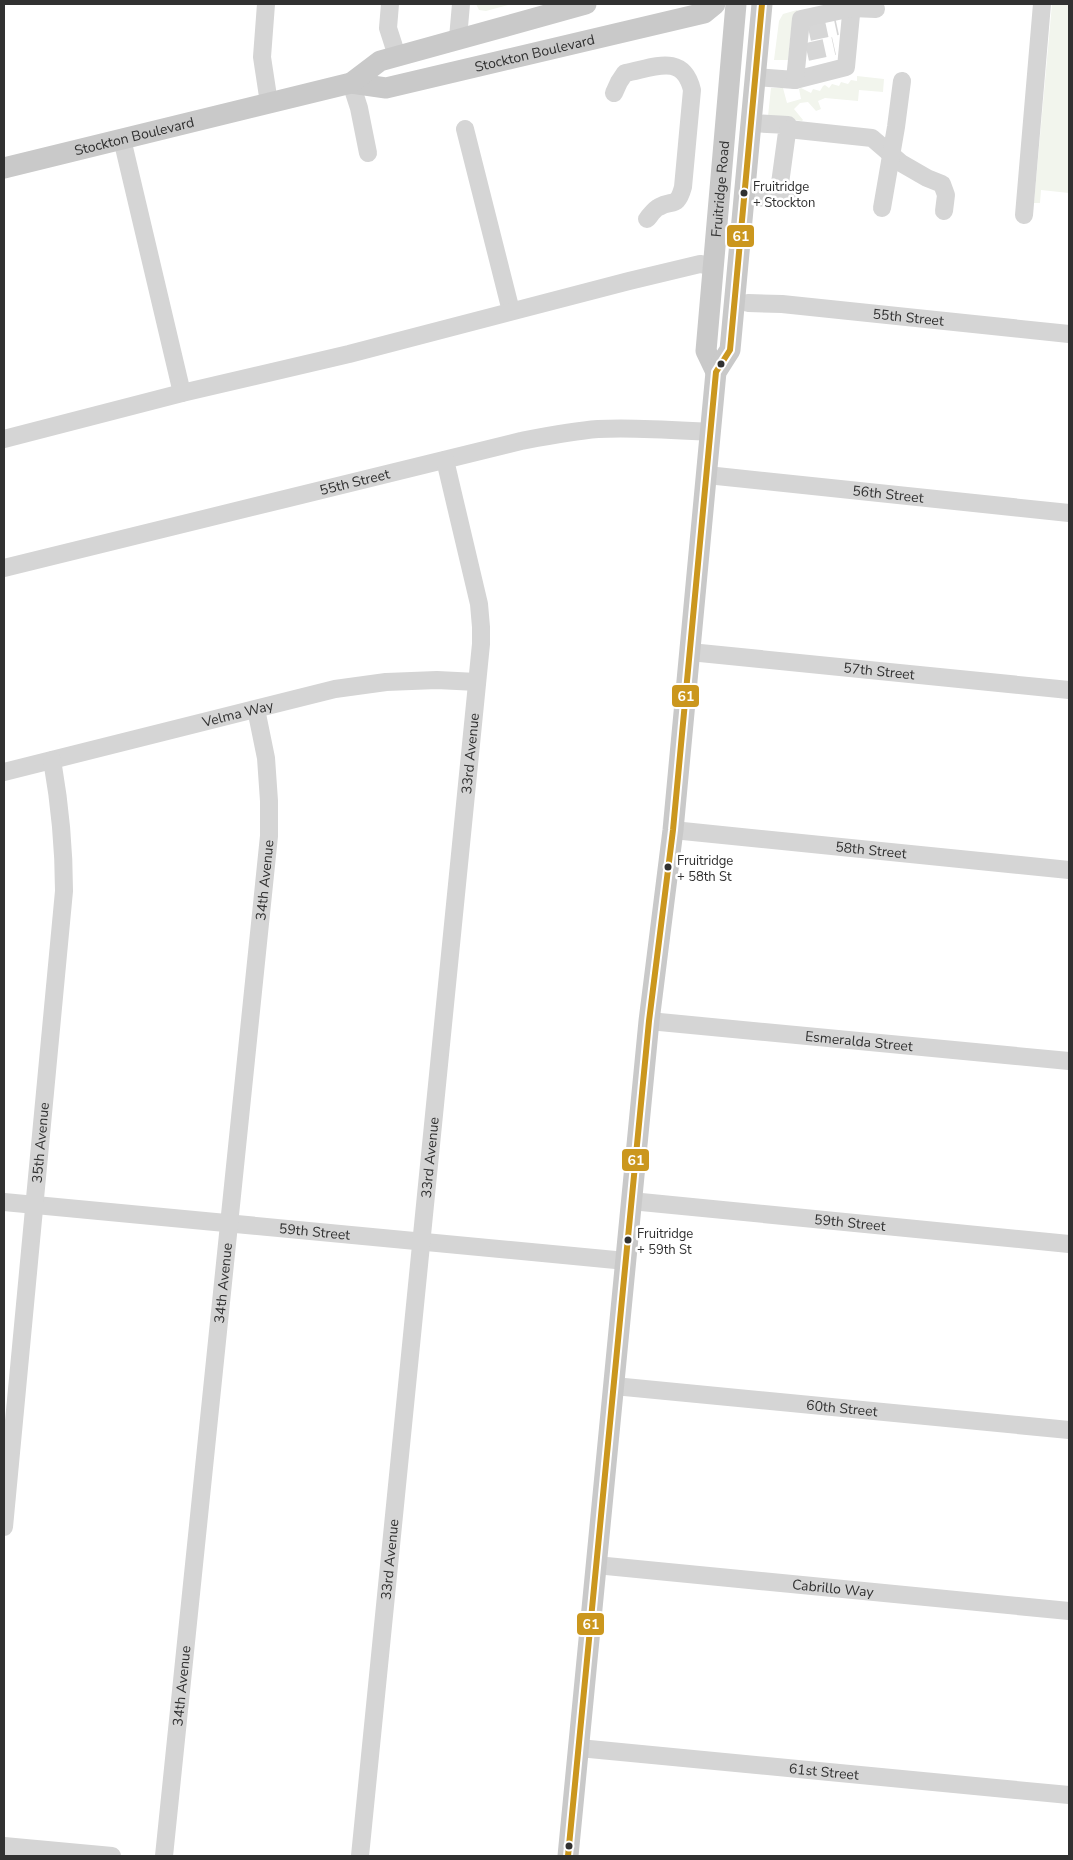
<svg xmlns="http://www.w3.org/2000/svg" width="1073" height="1860" font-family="'Nunito Sans',sans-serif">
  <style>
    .green { fill: #f2f5ed }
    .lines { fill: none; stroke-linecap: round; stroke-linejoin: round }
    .minor-tunnel { stroke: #d6d6d6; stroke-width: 18; stroke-dasharray: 18 9; stroke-linecap: butt }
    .minor { stroke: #d5d5d5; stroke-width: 18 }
    .major { stroke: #c9c9c9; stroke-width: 21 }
    .bus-1-casing { stroke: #fff; stroke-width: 10 }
    .bus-1 { stroke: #cb971e; stroke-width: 6 }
    .bus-dot { fill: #313131; stroke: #fff; stroke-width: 2 }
    .labels { text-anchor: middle; stroke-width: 5; stroke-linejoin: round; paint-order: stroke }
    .bus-label { font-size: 13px; fill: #313131; stroke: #fff; text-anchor: start }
    .street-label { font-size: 14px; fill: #313131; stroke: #fff }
    .line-badge { stroke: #fff; stroke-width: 2 }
    .badge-label { font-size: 14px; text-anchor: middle; font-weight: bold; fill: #fff }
  </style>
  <rect width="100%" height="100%" fill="#fff"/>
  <path class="green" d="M476 4H512L486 11 479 10Z
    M1052 4H1069V193L1041 190 1040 203H1034Z
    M797 10 800 13C788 27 791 43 788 60H774L779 21 783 14Z
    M857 76 884 79 883 92 859 90 858 101 825 98 818 101 821 109 816 111 808 102 800 103 794 109 803 120 802 121 768 116 771 88H783L787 103 801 99 799 89 801 88 811 93 813 89 820 91 823 86 825 85 829 88 832 84 839 86 841 82 848 84 851 80 857 81Z"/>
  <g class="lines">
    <path class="minor-tunnel" d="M809 32 837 26
      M807 52 834 46"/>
    <g class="minor">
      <path d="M266 4 262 57 269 103"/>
      <path d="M390 4 388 28 397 56"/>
      <path d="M458 38 461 4"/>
      <path d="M755 77 795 80 846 67 852 4"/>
      <path d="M795 80 801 19 852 8 876 9"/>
      <path d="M351 83 359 108 368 153"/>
      <path d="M614 93 619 82 625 73C653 68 683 52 692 90L683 187C677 209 672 199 659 207 654 209 650 216 647 219"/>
      <path d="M750 123 788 125 778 198"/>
      <path d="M465 129 511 311"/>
      <path d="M788 129 872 138 901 163 927 178 942 184 946 195 944 211"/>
      <path d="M122 139 182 393"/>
      <path d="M744 196 792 200"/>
      <path d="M882 208 896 127 902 81"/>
      <path d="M1024 215 1042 4"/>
      <path id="s1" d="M748 303 782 304 1069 334"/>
      <path d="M4 439 182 393 349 354 629 281 700 264 713 266"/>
      <path id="s2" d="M707 475 1069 513"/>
      <path id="s3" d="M4 568 521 441C547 436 572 431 598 429 635 427 673 430 710 432"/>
      <path id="s4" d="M690 652 1069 690"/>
      <path id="s5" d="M4 772 335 689 386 682 437 680 477 682"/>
      <path id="s6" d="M673 830 1069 870"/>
      <path id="s7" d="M649 1021 1069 1061"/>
      <path id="s8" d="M631 1201 1069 1244"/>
      <path id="s9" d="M4 1202 626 1261"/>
      <path id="s10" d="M614 1386 1069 1430"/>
      <path id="s11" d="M4 1527 64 891C64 845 60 805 52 760"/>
      <path id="s12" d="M596 1565 1069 1611"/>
      <path id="s13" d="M579 1748 1069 1795"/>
      <path d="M4 1846 112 1856"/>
      <path id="s14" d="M164 1856 269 836V801L266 758 256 709"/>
      <path id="s15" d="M360 1856 481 644V627L479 604 445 460"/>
    </g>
    <g class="major">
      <path id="s16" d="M351 83 386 88 704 13 715 4"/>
      <path id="s17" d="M4 168 351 83 380 61 586 4"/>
      <path id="s18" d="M716 372 706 351 736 4"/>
      <path d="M568 1856 649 1021 673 830 716 372 730 350 762 4"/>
    </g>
    <g class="bus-1-casing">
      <path id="bus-1" d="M568 1856 649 1021 673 830 716 372 730 350 762 4"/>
    </g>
    <use href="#bus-1" class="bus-1"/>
  </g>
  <g class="bus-dot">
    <circle cx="744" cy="193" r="4.5"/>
    <circle cx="721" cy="364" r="4.5"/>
    <circle cx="668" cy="867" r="4.5"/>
    <circle cx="628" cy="1240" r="4.5"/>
    <circle cx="569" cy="1846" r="4.5"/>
  </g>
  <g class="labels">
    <g class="bus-label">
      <text x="753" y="191">Fruitridge<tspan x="753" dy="16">+ Stockton</tspan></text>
      <text x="677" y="865">Fruitridge<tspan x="677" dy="16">+ 58th St</tspan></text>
      <text x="637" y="1238">Fruitridge<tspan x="637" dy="16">+ 59th St</tspan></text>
    </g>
    <g class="street-label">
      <text dy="5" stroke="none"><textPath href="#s16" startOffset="188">Stockton Boulevard</textPath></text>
      <text dy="5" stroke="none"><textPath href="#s17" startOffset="134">Stockton Boulevard</textPath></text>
      <text dy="5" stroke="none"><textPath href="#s18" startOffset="186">Fruitridge Road</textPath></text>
      <text dy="5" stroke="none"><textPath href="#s1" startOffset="161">55th Street</textPath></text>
      <text dy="5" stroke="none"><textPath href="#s3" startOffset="361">55th Street</textPath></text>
      <text dy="5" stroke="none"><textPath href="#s2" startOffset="182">56th Street</textPath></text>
      <text dy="5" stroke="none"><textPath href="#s4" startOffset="190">57th Street</textPath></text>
      <text dy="5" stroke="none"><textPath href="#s5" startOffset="241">Velma Way</textPath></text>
      <text dy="5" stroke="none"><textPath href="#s15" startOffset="1108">33rd Avenue</textPath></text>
      <text dy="5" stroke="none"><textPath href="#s6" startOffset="199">58th Street</textPath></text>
      <text dy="5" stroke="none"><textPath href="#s14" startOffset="981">34th Avenue</textPath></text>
      <text dy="5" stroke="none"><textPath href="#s7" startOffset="211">Esmeralda Street</textPath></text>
      <text dy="5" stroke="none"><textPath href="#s11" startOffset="386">35th Avenue</textPath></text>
      <text dy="5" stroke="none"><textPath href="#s15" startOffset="702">33rd Avenue</textPath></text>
      <text dy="5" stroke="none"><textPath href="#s8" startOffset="220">59th Street</textPath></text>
      <text dy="5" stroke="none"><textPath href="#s9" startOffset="312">59th Street</textPath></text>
      <text dy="5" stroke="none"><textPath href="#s14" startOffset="576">34th Avenue</textPath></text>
      <text dy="5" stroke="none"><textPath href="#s10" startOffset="229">60th Street</textPath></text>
      <text dy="5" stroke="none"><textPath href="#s15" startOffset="298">33rd Avenue</textPath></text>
      <text dy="5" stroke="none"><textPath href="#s12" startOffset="238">Cabrillo Way</textPath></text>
      <text dy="5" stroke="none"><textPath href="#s14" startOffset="171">34th Avenue</textPath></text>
      <text dy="5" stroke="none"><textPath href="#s13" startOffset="246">61st Street</textPath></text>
    </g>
  </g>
  <g class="line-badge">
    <rect x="726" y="224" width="29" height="24" rx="5" fill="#cb971e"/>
    <rect x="671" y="684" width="29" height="24" rx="5" fill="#cb971e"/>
    <rect x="621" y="1148" width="29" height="24" rx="5" fill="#cb971e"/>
    <rect x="576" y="1612" width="29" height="24" rx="5" fill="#cb971e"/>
  </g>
  <g class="badge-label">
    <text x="741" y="241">61</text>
    <text x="686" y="701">61</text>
    <text x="636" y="1165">61</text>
    <text x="591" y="1629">61</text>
  </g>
  <rect width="1073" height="1860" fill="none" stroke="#313131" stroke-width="10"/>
</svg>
